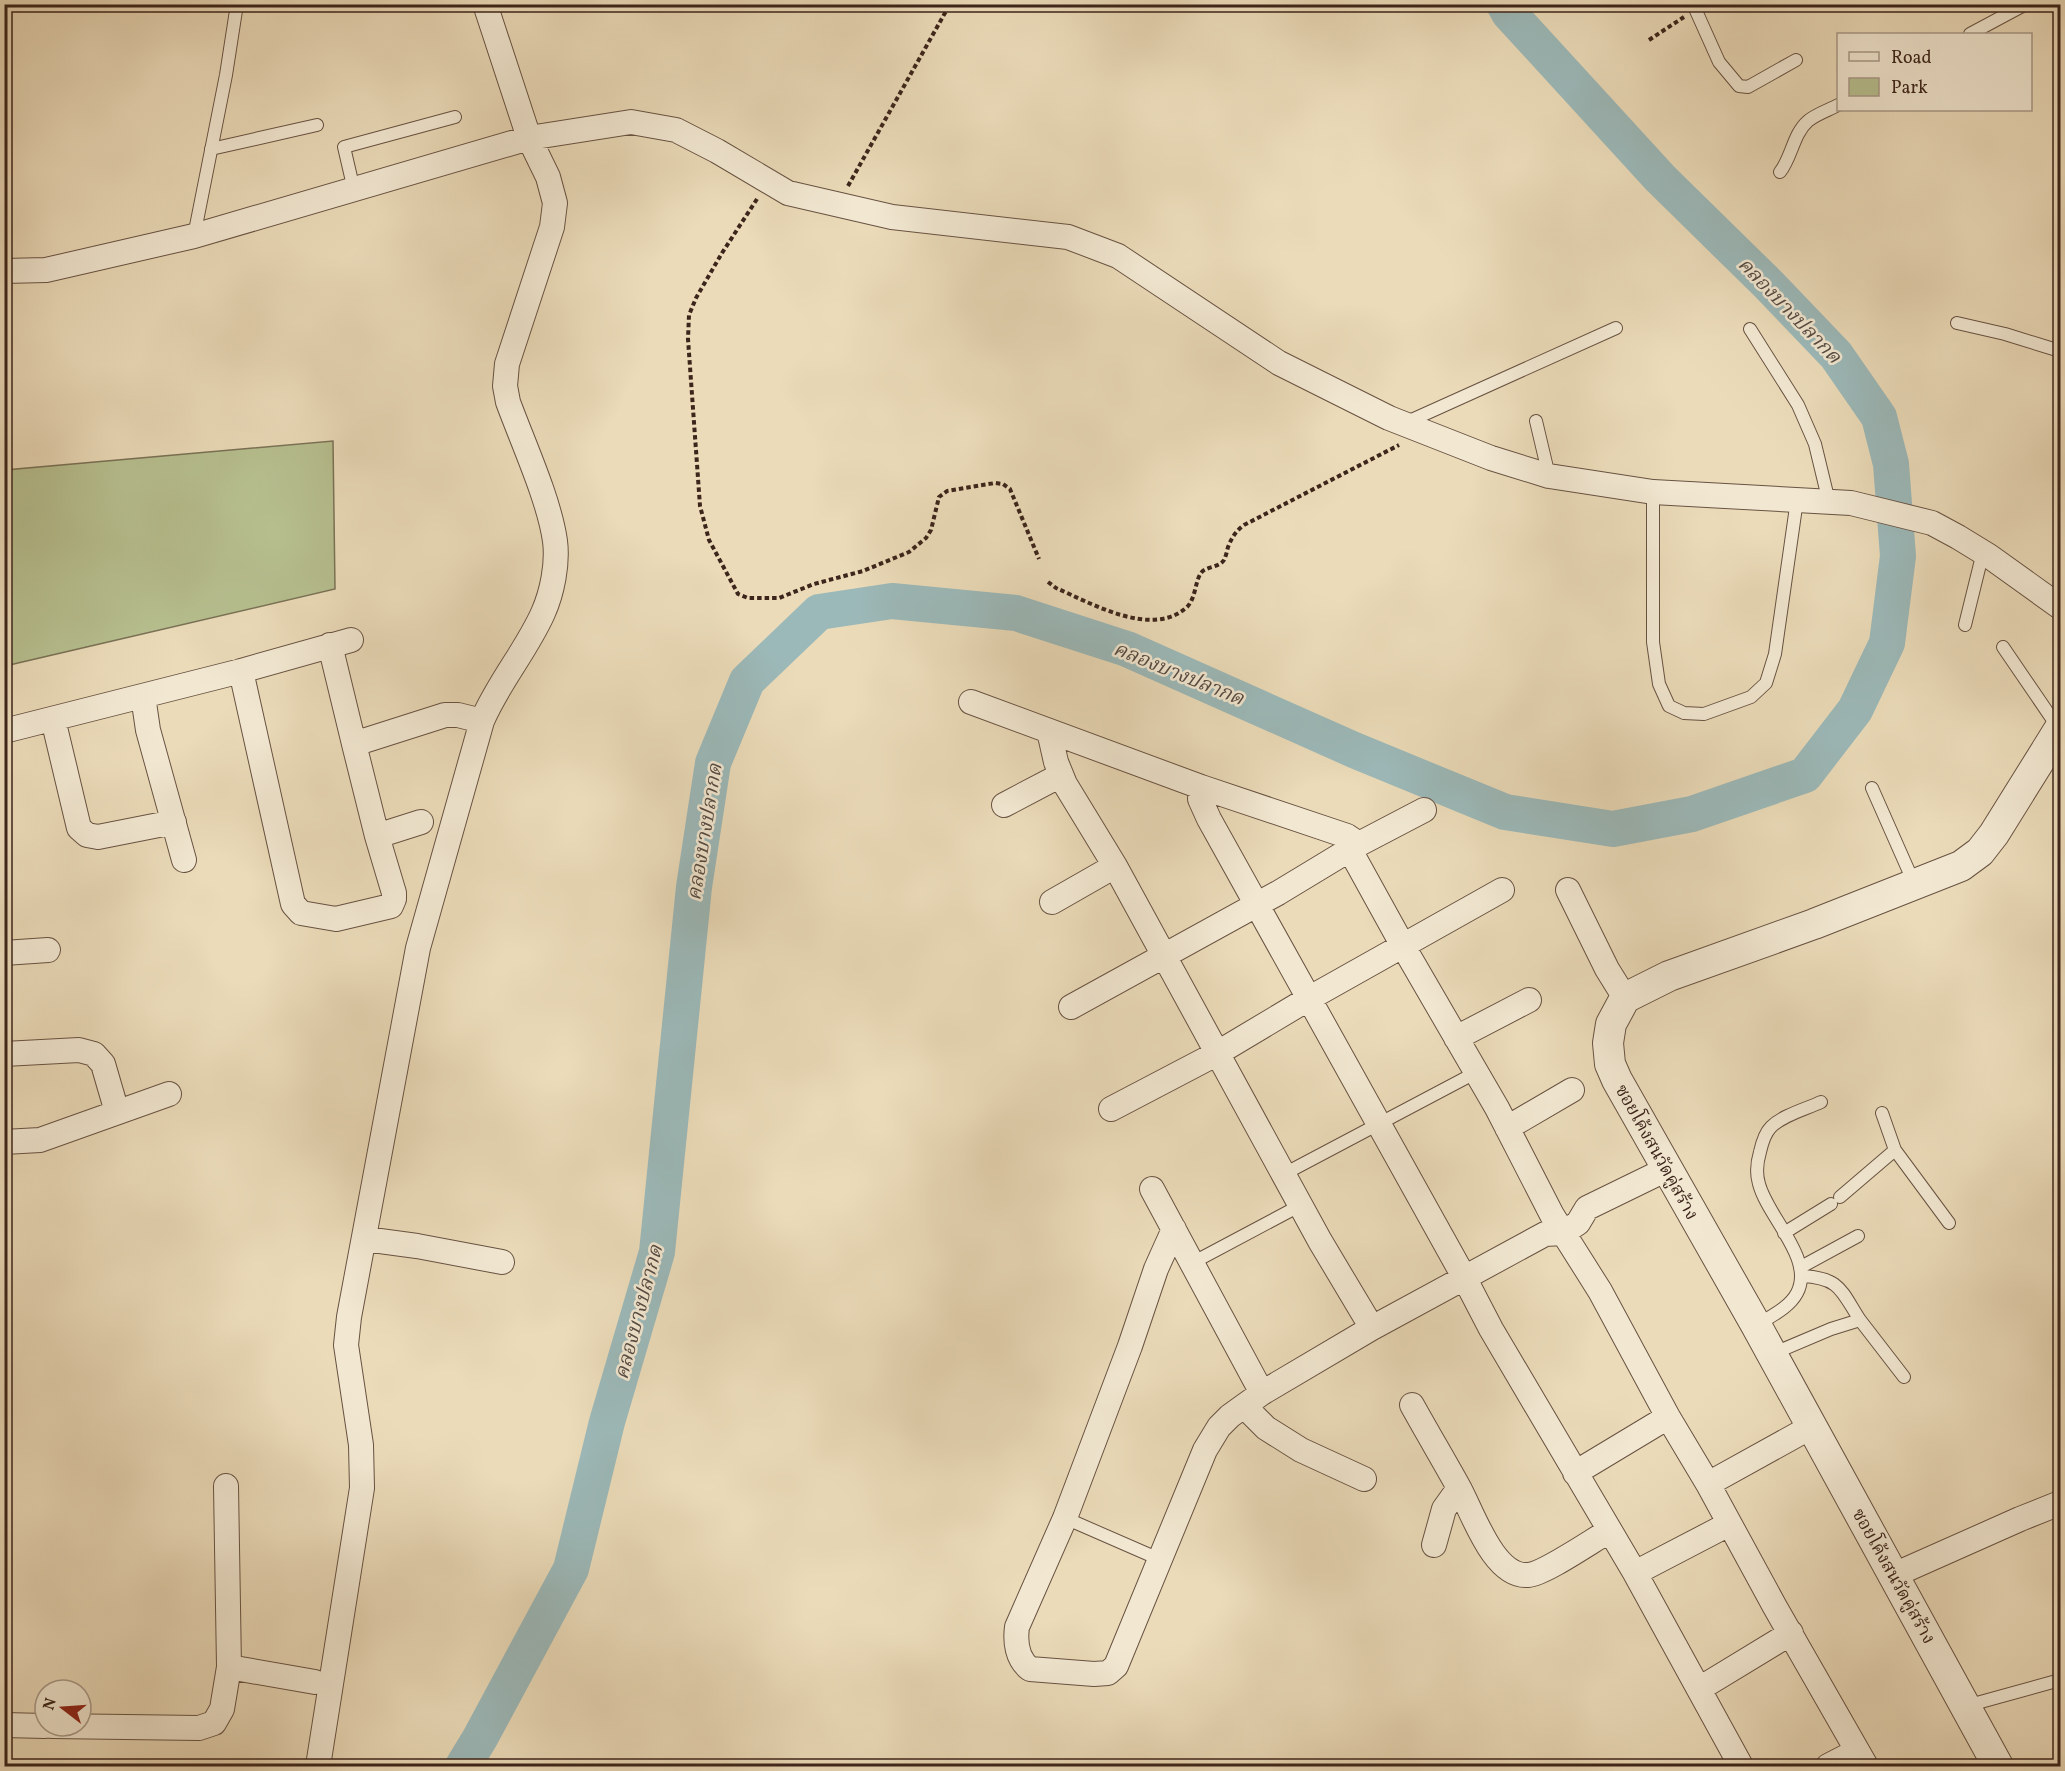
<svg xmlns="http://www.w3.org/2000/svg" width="2065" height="1771" font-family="Vollkorn,'Noto Serif Thai',serif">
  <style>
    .green { fill: #b7c090; stroke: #7a7256; stroke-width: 1.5 }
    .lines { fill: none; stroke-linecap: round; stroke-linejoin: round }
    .river { stroke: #9cb9b9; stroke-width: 36 }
    .service-casing { stroke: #685242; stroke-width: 14 }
    .minor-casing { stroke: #685242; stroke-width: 26 }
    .tertiary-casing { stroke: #685242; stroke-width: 32 }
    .path { stroke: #3c251b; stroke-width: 4; stroke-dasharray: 4.5 3; stroke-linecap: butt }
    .service { stroke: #f2e8d2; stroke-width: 12 }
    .minor { stroke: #f2e8d2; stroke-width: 24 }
    .tertiary { stroke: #f2e8d2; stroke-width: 30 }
    .labels { text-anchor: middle; stroke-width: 5; stroke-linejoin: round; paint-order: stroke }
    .street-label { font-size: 18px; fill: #3c251b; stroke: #f2e8d2 }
    .water-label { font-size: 20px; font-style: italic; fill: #544a42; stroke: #f2e8d2 }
  </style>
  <rect width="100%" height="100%" fill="#ebdbb9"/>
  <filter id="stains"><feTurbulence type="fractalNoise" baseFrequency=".00333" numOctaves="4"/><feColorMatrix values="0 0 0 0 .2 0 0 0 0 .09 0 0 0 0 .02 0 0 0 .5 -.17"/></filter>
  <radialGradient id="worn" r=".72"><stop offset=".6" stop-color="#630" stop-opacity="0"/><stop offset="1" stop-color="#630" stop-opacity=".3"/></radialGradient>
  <path class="green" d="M333 441 335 589 5 666V470Z"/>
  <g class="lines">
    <path class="river" d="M463 1766 480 1738 571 1569 607 1422 657 1252 694 887 713 763 747 681 819 612 892 601 1016 613 1127 649 1354 750 1505 812 1613 829 1692 814 1805 775 1855 710 1887 643 1898 556 1891 464 1879 417 1836 355 1769 285 1660 178 1509 13 1504 4"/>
    <g class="service-casing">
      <path id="service" d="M1693 4 1719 62 1739 86 1748 87 1796 60
        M1970 34 2026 4
        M211 149 317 125
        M1780 172C1792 157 1793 134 1808 121 1816 114 1829 110 1838 105
        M354 190 344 147 455 117
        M194 236 226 75 237 4
        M1957 323 2005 334 2060 351
        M1750 329 1798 405 1815 444 1829 502
        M1536 421 1549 476
        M1405 423 1616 328
        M1653 492V642L1659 684 1669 706 1684 713 1704 714 1751 697 1766 683 1775 654 1797 500
        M1965 625 1983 552
        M2003 647 2059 729
        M1872 788 1914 883
        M1895 1150 1949 1223
        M1284 1174 1475 1073
        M1840 1197 1895 1150 1882 1113
        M1784 1233 1831 1204
        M1192 1263 1301 1205
        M1801 1267 1858 1236
        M1802 1276C1841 1278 1841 1291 1860 1320
        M1757 1325C1771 1316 1789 1308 1797 1293 1815 1259 1768 1218 1759 1184 1756 1174 1757 1162 1760 1152 1762 1143 1765 1133 1771 1127 1783 1115 1806 1109 1821 1102
        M1772 1354 1831 1329 1860 1320 1904 1377
        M1065 1518 1159 1559
        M1966 1706 2060 1680"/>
    </g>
    <g class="minor-casing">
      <path id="minor" d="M4 271 46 270 194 236 529 138 631 122 676 130 717 151 788 193 892 217 1068 237 1118 256 1279 363 1389 418 1491 458 1549 476 1653 492 1851 503 1932 523 1958 537 1989 556 2060 607
        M330 645 354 744 445 715H458L482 721
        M241 671 293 904 301 913 336 919 391 906 394 899V893L377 836 421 822
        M143 696 148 730 184 860
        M971 702 1201 787 1347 836 1359 844
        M53 719 79 828 87 835 98 837 174 822
        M4 731 241 671 351 640
        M1049 731 1056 762 1065 784 1115 866 1320 1241 1372 1328
        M354 744 377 836
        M1201 787 1200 799 1209 819 1464 1277 1491 1329 1635 1573 1741 1766
        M1004 805 1061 775
        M1350 850 1403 946 1497 1108 1552 1215 1600 1291 1668 1417 1708 1484 1775 1607 1866 1766
        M1568 890 1607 969 1625 998
        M1052 902 1115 866
        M4 953 48 950
        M1071 1007 1278 893 1359 844 1424 810
        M1456 1038 1529 1000
        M4 1054 79 1050 94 1054 103 1064 117 1112
        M1111 1109 1216 1054 1308 999 1502 890
        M1507 1128 1572 1090
        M4 1142 40 1140 169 1094
        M1152 1189 1262 1393
        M1174 1229 1156 1269 1130 1346 1065 1518 1017 1627C1015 1642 1017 1659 1030 1669L1094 1674 1108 1673 1116 1666 1205 1450 1219 1427 1230 1416 1262 1393 1372 1328 1545 1234 1563 1233 1578 1223 1587 1208 1667 1169
        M365 1239 417 1246 502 1262
        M1412 1405C1427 1432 1443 1459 1458 1486 1472 1510 1493 1578 1528 1575 1544 1574 1593 1540 1609 1531
        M1244 1406 1266 1428 1301 1450 1364 1479
        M1575 1473 1668 1417
        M1708 1484 1811 1427
        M1434 1545 1444 1509 1459 1488
        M1635 1573 1729 1524
        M1894 1575 2020 1519 2060 1503
        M229 1667 315 1682
        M1699 1689 1791 1633
        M4 1725 45 1726
        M52 1726 199 1728 214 1723 222 1709 229 1667 226 1486
        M318 1766 362 1488 361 1445 346 1345 349 1317 418 948 482 721C498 683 526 651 543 613 552 593 558 564 555 541 549 499 523 443 508 402L505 386 507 364 552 227 555 203 548 177 529 138 485 4
        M1828 1766 1857 1751"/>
    </g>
    <g class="tertiary-casing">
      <path id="tertiary" d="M1998 1766 1756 1325 1617 1080 1610 1064 1608 1043 1611 1024 1625 998 1669 976 1814 924 1961 866 1980 852 1994 834 2060 728"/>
    </g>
    <path class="path" d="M1649 40 1684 17
      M848 186 950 4
      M757 199 722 253 696 298 689 315 688 339 700 506 709 540 738 594 748 598H779L814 584 863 571 909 552 926 538 931 530 939 497 947 491 995 483 1003 484 1010 489 1039 559
      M1048 582 1056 588C1091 603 1152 639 1187 607 1196 598 1195 581 1201 573 1206 566 1219 568 1224 560 1226 556 1227 551 1228 547 1232 537 1236 531 1244 525L1399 445"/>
    <use href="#service" class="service"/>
    <use href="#minor" class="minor"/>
    <use href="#tertiary" class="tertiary"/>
  </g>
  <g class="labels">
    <g class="street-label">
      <text transform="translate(1657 1152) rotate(61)" y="6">ซอยโค้งสนวัดคู่สร้าง</text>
      <text transform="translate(1894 1576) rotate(61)" y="6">ซอยโค้งสนวัดคู่สร้าง</text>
    </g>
    <g class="water-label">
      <text transform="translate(1790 310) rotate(46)" y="7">คลองบางปลากด</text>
      <text transform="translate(1179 673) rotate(22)" y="7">คลองบางปลากด</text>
      <text transform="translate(704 832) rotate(-81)" y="7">คลองบางปลากด</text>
      <text transform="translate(638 1312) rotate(-75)" y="7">คลองบางปลากด</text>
    </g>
  </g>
  <rect width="2065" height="1771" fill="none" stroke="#ebdbb9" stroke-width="24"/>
  <rect x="6" y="6" width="2053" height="1759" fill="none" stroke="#3c251b" stroke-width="3"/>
  <rect x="12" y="12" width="2041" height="1747" fill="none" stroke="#3c251b" stroke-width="1.5"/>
  <rect x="1837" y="33" width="195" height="78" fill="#f2e8d2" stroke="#a99a89" stroke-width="1.5"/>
  <rect x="1849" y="52" width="30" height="9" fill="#f2e8d2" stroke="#a99a89" stroke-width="1.5"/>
  <text x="1891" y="63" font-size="18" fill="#3c251b">Road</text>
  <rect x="1849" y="78" width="30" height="18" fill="#b7c090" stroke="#a99a89" stroke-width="1.5"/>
  <text x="1891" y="93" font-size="18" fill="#3c251b">Park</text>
  <g transform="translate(63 1708) rotate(287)"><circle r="28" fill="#f2e8d2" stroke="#a99a89" stroke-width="1.5"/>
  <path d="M0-4.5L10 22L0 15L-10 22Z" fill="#8f2418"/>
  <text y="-9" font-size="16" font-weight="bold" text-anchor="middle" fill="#3c251b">N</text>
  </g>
  <rect width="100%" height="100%" filter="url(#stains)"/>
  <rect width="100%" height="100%" fill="url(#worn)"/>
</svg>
